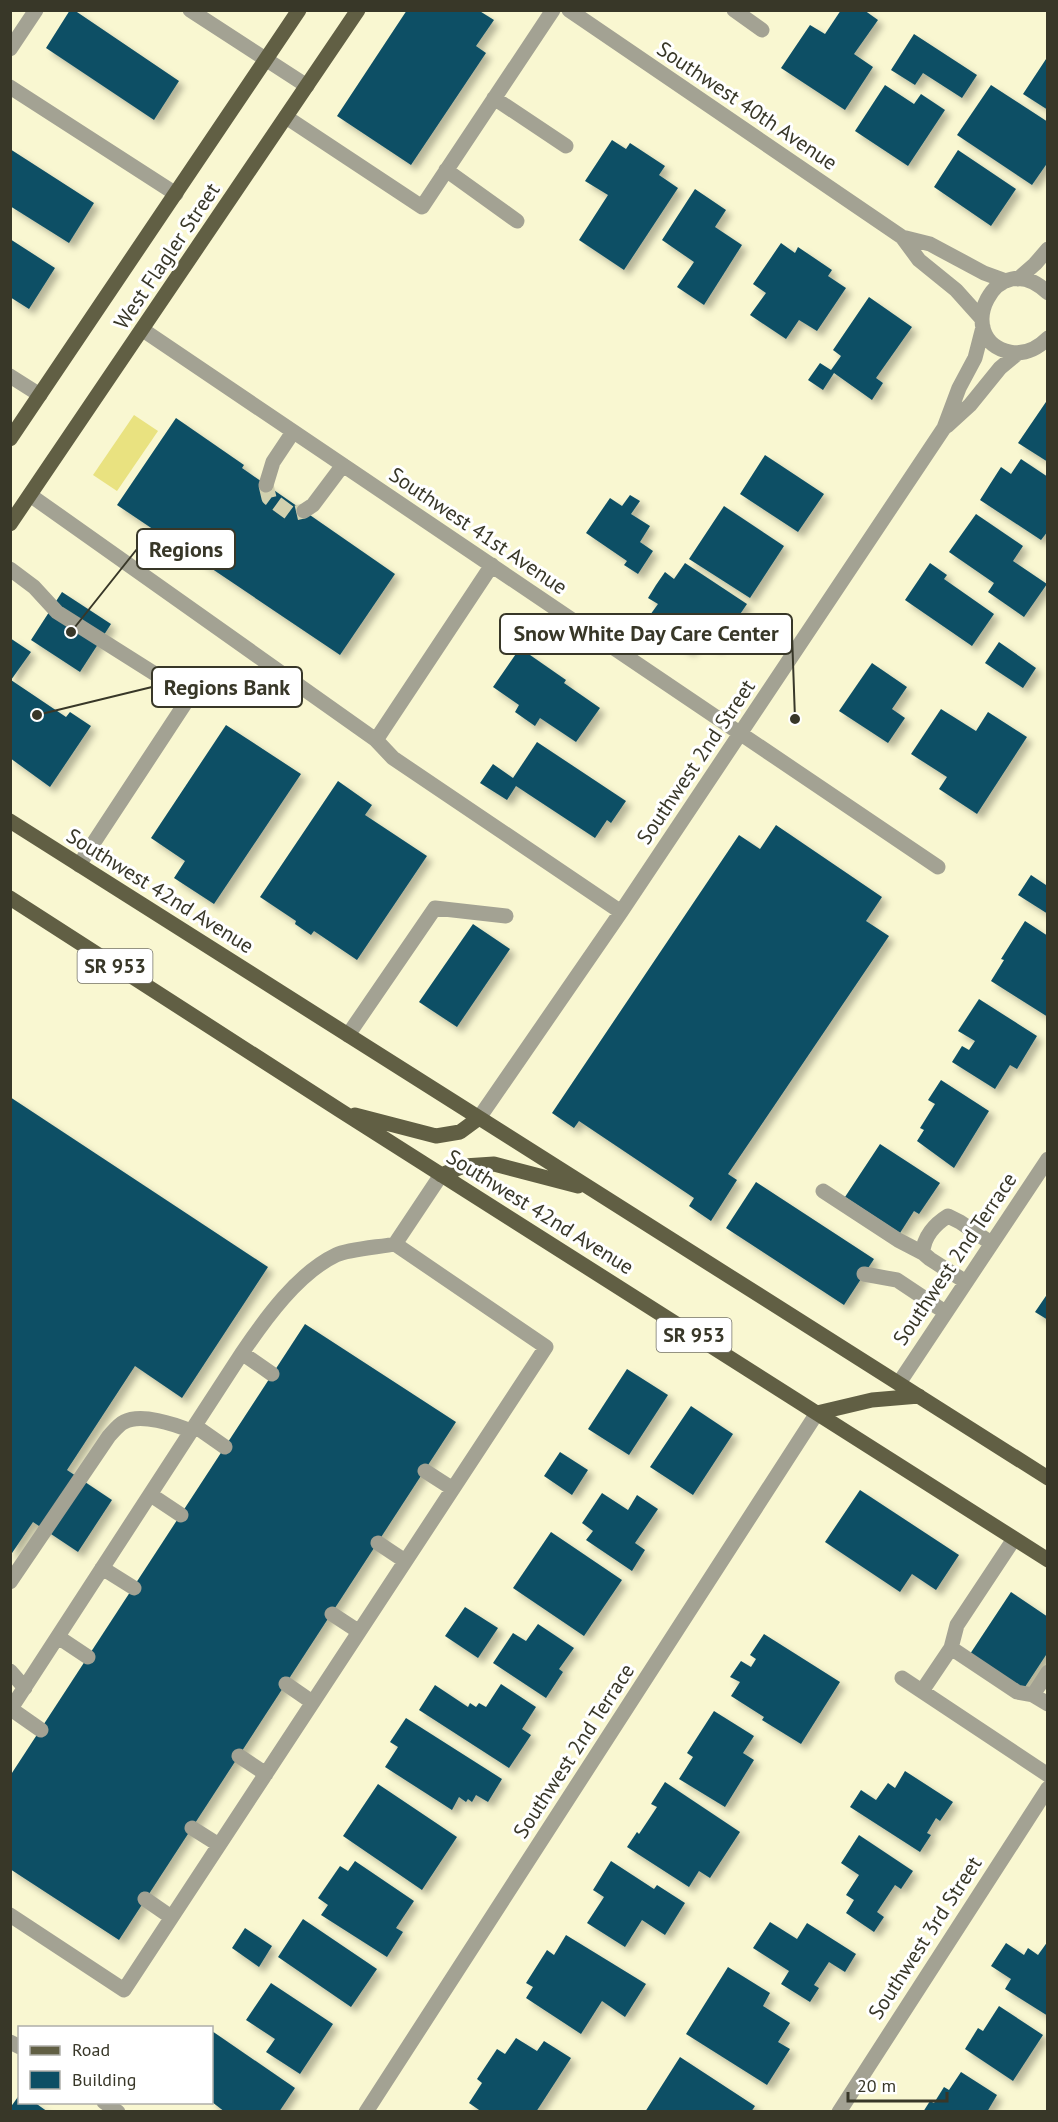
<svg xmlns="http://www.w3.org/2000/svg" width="1058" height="2122" font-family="'PT Sans',sans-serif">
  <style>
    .water { fill: #e9e280 }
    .building { fill: #0c4f65; filter: url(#shadow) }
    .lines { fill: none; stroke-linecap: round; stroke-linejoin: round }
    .minor-tunnel { stroke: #d2d1af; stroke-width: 15; stroke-dasharray: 15 8; stroke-linecap: butt }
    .minor { stroke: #a3a293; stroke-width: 15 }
    .major { stroke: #615f44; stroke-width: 15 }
    .labels { text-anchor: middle; stroke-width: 6; stroke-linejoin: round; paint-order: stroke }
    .shield { fill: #fff; stroke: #747368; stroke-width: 1.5 }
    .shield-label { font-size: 20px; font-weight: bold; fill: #383728 }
    .street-label { font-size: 21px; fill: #383728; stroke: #fff }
    .leader { fill: none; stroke: #383728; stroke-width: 2 }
    .callout-dot { fill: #383728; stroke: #fff; stroke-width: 2 }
    .callout { fill: #fff; stroke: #383728; stroke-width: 2 }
    .callout-label { font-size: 22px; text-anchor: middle; font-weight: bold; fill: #383728 }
  </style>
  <defs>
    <filter id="shadow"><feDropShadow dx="5.5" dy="5.5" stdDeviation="3" flood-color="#0004"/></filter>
  </defs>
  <rect width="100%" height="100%" fill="#f9f7d1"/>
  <path class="water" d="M134 415 158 431 117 491 93 475Z"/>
  <path class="building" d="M70 10H74L179 81 154 120 46 48Z
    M407 10H478L494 20 476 46 486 53 411 165 337 116Z
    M841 10H864L878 20 854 54 873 67 845 110 781 68 810 25 825 34Z
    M914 34 977 75 962 98 923 73 915 85 891 70Z
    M1048 56V110L1023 94Z
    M885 85 914 104 921 94 945 110 908 166 855 131Z
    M991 85 1048 122V162L1032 185 957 135Z
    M612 140 626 149 630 143 665 166 659 175 678 188 624 270 579 240 608 195 585 181Z
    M10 149 94 203 69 243 10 206Z
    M958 150 1016 189 991 226 934 187Z
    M695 189 726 210 715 227 742 245 704 305 677 287 694 262 662 240Z
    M10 239 55 268 29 309 10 297Z
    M781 243 795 253 798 247 832 270 828 276 846 288 817 331 799 320 786 339 750 315 766 293 753 284Z
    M869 297 912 327 876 378 883 383 872 400 834 373 823 390 808 380 820 363 831 370 841 356 833 350Z
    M1048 399V462L1018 443Z
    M176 418 244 465 242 468 395 574 340 655 117 505Z
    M765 455 824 494 798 532 740 494Z
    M1021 459 1048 477V531L1041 540 980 500 1001 467 1011 474Z
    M630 495 640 501 631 514 650 526 640 542 653 551 638 574 624 565 627 561 586 533 610 498 622 506Z
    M724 506 784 546 750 598 689 559Z
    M976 514 1023 546 1013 561 1047 584 1024 617 988 592 994 583 949 552Z
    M685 563 747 604 717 648 699 637 689 651 645 622 658 604 648 598 656 585 665 572 674 579Z
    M930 563 947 575 944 579 994 614 972 646 905 600Z
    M62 592 111 624 80 672 31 640Z
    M10 638 31 652 11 680 66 717 70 712 91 726 50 787 10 758Z
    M999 642 1036 668 1023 688 985 663Z
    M520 648 566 680 564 683 600 708 576 742 540 718 535 726 515 712 519 705 493 687Z
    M872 663 907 687 892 709 905 718 888 743 839 711Z
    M941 709 976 731 988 712 1027 737 977 814 939 789 947 777 911 754Z
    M226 725 301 774 214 904 174 878 185 861 151 838Z
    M537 742 626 801 611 823 607 820 595 838 516 786 507 800 480 783 493 764 513 778Z
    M338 781 372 805 365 815 427 856 357 960 314 931 311 935 295 924 296 921 260 897Z
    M776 825 882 897 866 921 889 936 728 1174 737 1180 711 1221 689 1206 694 1198 579 1121 574 1128 552 1113 739 835 760 849Z
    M1031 875 1046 885 1048 883V914L1018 895Z
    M1025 921 1048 936V1017L991 981 1004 960 1001 959Z
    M473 924 510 949 457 1027 419 1002Z
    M979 999 1037 1036 1017 1069 1010 1065 995 1089 952 1062 962 1046 969 1050 975 1041 958 1031Z
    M941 1080 989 1111 954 1168 917 1141 924 1130 920 1128 935 1104 928 1100Z
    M10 1097 268 1267 182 1398 135 1366 67 1470 112 1500 78 1552 33 1522 10 1556Z
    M880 1144 940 1183 919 1214 914 1211 900 1233 845 1197Z
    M756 1182 874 1259 844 1305 726 1228Z
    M1048 1293V1320L1035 1312Z
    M305 1324 456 1422 119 1940 10 1869V1776Z
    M627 1369 668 1395 629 1455 588 1429Z
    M691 1406 733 1434 693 1495 650 1467Z
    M560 1452 588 1470 572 1495 544 1476Z
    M860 1490 959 1555 936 1590 912 1574 900 1592 825 1542Z
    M602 1493 628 1510 637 1495 658 1509 635 1543 645 1550 632 1571 586 1540 593 1531 582 1523Z
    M551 1532 622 1580 584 1636 513 1588Z
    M1011 1592 1048 1617V1652L1023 1690 970 1654Z
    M465 1607 498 1628 478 1658 445 1636Z
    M538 1624 574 1648 559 1669 563 1672 546 1698 493 1663 513 1633 526 1641Z
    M764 1634 840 1682 801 1744 762 1720 764 1717 731 1696 740 1682 730 1677 741 1661 751 1667 756 1659 750 1655Z
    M501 1684 536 1707 522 1729 531 1735 509 1768 419 1710 435 1685 468 1707 470 1703 476 1707 479 1703 486 1707Z
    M714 1711 754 1736 743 1753 754 1760 725 1807 679 1779 693 1757 687 1753Z
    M406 1718 502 1779 488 1802 476 1795 472 1802 468 1799 466 1802 459 1797 452 1810 385 1767 398 1747 390 1742Z
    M905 1771 953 1802 940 1821 936 1818 927 1833 931 1835 920 1852 850 1807 861 1790 876 1800 888 1783 895 1788Z
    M665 1782 740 1832 710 1878 699 1871 689 1887 627 1847 637 1832 639 1834 657 1807 651 1804Z
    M378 1784 457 1837 422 1890 343 1836Z
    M859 1835 913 1871 901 1889 895 1885 877 1912 884 1917 874 1932 846 1913 854 1900 846 1895 859 1875 841 1863Z
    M355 1861 414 1901 396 1928 403 1932 387 1957 321 1915 328 1905 318 1898 340 1866 348 1871Z
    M611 1861 654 1889 657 1885 685 1903 665 1935 642 1920 625 1947 587 1923 604 1897 593 1890Z
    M303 1919 377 1969 351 2007 278 1957Z
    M770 1922 797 1939 807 1923 856 1954 845 1972 829 1962 814 1985 819 1988 810 2002 781 1984 789 1971 753 1948Z
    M245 1928 272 1946 259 1967 232 1948Z
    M566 1935 646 1984 625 2017 602 2001 581 2034 526 1998 533 1987 526 1983 547 1950 554 1955Z
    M1048 1941V2016L1005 1989 1011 1979 991 1966 1006 1943 1024 1955 1028 1948 1038 1955Z
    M728 1967 770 1993 763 2006 790 2023 778 2042 790 2049 767 2085 686 2034Z
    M271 1983 333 2024 300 2074 266 2052 275 2039 246 2020Z
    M999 2006 1043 2035 1013 2081 965 2049 978 2028 983 2031Z
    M212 2031 295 2088 279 2112H225L212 2102Z
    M516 2038 537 2051 544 2041 571 2058 536 2112H482L469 2103 482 2083 477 2079 497 2049 505 2054Z
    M680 2057 755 2106 751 2112H645Z
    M961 2072 997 2095 987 2112H923L930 2101 934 2103 944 2087 949 2090Z
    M20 2094V2102H34L48 2112H10V2108Z"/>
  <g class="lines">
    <path class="minor-tunnel" d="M266 485 269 498 291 514 304 511"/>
    <path class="minor" d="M190 10 307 86
      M569 10 902 237 919 260 956 290 982 319
      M734 10 762 30
      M10 49 36 10
      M10 87 176 194
      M494 98 566 146
      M286 117 422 207 553 10
      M446 170 517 221
      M902 237 930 244 984 273 1006 281
      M1018 279 1035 264 1048 249
      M1048 293C996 242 951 340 1010 352 1025 355 1037 349 1048 338
      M143 330 938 867
      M10 376 40 395
      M947 426 970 405 1000 368 1018 353
      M266 485 273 462 293 432
      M30 495 376 740 492 565
      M304 511 313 505 343 465
      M10 569 34 587 57 612 190 696 79 865
      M376 740 393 758 621 912
      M348 1035 435 908 506 916
      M479 1118 621 912 944 428 959 388 975 358 983 327
      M823 1191 898 1240 923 1253
      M864 1274 897 1280 945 1312
      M966 1282 930 1259 923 1253C923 1237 935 1224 948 1216L960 1222 991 1243
      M242 1353 272 1374
      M899 1383 1048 1159
      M195 1426 225 1447
      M425 1471 453 1489
      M151 1495 181 1515
      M378 1543 405 1561
      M102 1568 134 1588
      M10 1582 109 1436C113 1432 118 1425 124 1422 141 1413 174 1424 191 1431
      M332 1614 358 1631
      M58 1637 88 1657
      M951 1648 1017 1692 1033 1695 1048 1704
      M10 1671 25 1688
      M902 1678 1048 1775
      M286 1684 312 1702
      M922 1691 951 1648 957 1625 1014 1539
      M1033 1695 1048 1672
      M11 1709 41 1730
      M10 1710 242 1353C265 1319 298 1273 336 1255 349 1249 380 1247 395 1244L441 1175
      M239 1756 266 1774
      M192 1828 219 1845
      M145 1899 171 1917
      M10 1915 124 1990 546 1347 395 1244
      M10 2042 20 2047
      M104 2102 118 2112
      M366 2112 817 1413
      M839 2112 1048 1788"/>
    <path class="major" d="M10 439 299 10
      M10 524 358 10
      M10 821 1048 1478
      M10 898 341 1111 1048 1560
      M355 1115 436 1136 460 1132 479 1118
      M441 1175 464 1166 494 1164 578 1186
      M817 1413 872 1400 919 1396"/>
  </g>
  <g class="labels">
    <g class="shield">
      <rect x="77.5" y="949" width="75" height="34" rx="4.5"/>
      <rect x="656.5" y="1318" width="75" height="34" rx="4.5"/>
    </g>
    <g class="shield-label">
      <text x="115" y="973">SR 953</text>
      <text x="694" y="1342">SR 953</text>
    </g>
    <g class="street-label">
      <text transform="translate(747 106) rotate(34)" y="7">Southwest 40th Avenue</text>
      <text transform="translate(167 256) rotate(-56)" y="7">West Flagler Street</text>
      <text transform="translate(478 531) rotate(34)" y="7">Southwest 41st Avenue</text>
      <text transform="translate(696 762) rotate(-56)" y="7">Southwest 2nd Street</text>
      <text transform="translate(160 891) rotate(32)" y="7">Southwest 42nd Avenue</text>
      <text transform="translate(540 1212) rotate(32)" y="7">Southwest 42nd Avenue</text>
      <text transform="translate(955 1259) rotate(-56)" y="7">Southwest 2nd Terrace</text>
      <text transform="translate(574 1751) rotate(-57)" y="7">Southwest 2nd Terrace</text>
      <text transform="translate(925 1938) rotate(-57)" y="7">Southwest 3rd Street</text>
    </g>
  </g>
  <path class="leader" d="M71 632L137 549M795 719L792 634M37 715L152 687"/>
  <g class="callout-dot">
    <circle cx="71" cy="632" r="6"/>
    <circle cx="795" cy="719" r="6"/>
    <circle cx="37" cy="715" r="6"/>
  </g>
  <g class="callout">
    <rect x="137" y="529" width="98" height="40" rx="6"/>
    <rect x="500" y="614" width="292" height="40" rx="6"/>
    <rect x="152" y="667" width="150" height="40" rx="6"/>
  </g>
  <g class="callout-label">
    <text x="186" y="557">Regions</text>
    <text x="646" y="641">Snow White Day Care Center</text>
    <text x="227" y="695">Regions Bank</text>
  </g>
  <rect width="1058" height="2122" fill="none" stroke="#383728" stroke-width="24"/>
  <rect x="18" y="2026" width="195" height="78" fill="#ffffff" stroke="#afafa9" stroke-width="1.5"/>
  <rect x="30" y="2046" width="30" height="9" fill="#615f44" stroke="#afafa9" stroke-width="1.5"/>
  <text x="72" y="2056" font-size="18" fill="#383728">Road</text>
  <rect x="30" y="2071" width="30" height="18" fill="#0c4f65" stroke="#afafa9" stroke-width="1.5"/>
  <text x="72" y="2086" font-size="18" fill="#383728">Building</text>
  <path d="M848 2092v9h99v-9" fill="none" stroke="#383728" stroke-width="3"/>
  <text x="857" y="2092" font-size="18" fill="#383728" stroke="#ffffff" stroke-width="4.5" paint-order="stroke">20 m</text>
</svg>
